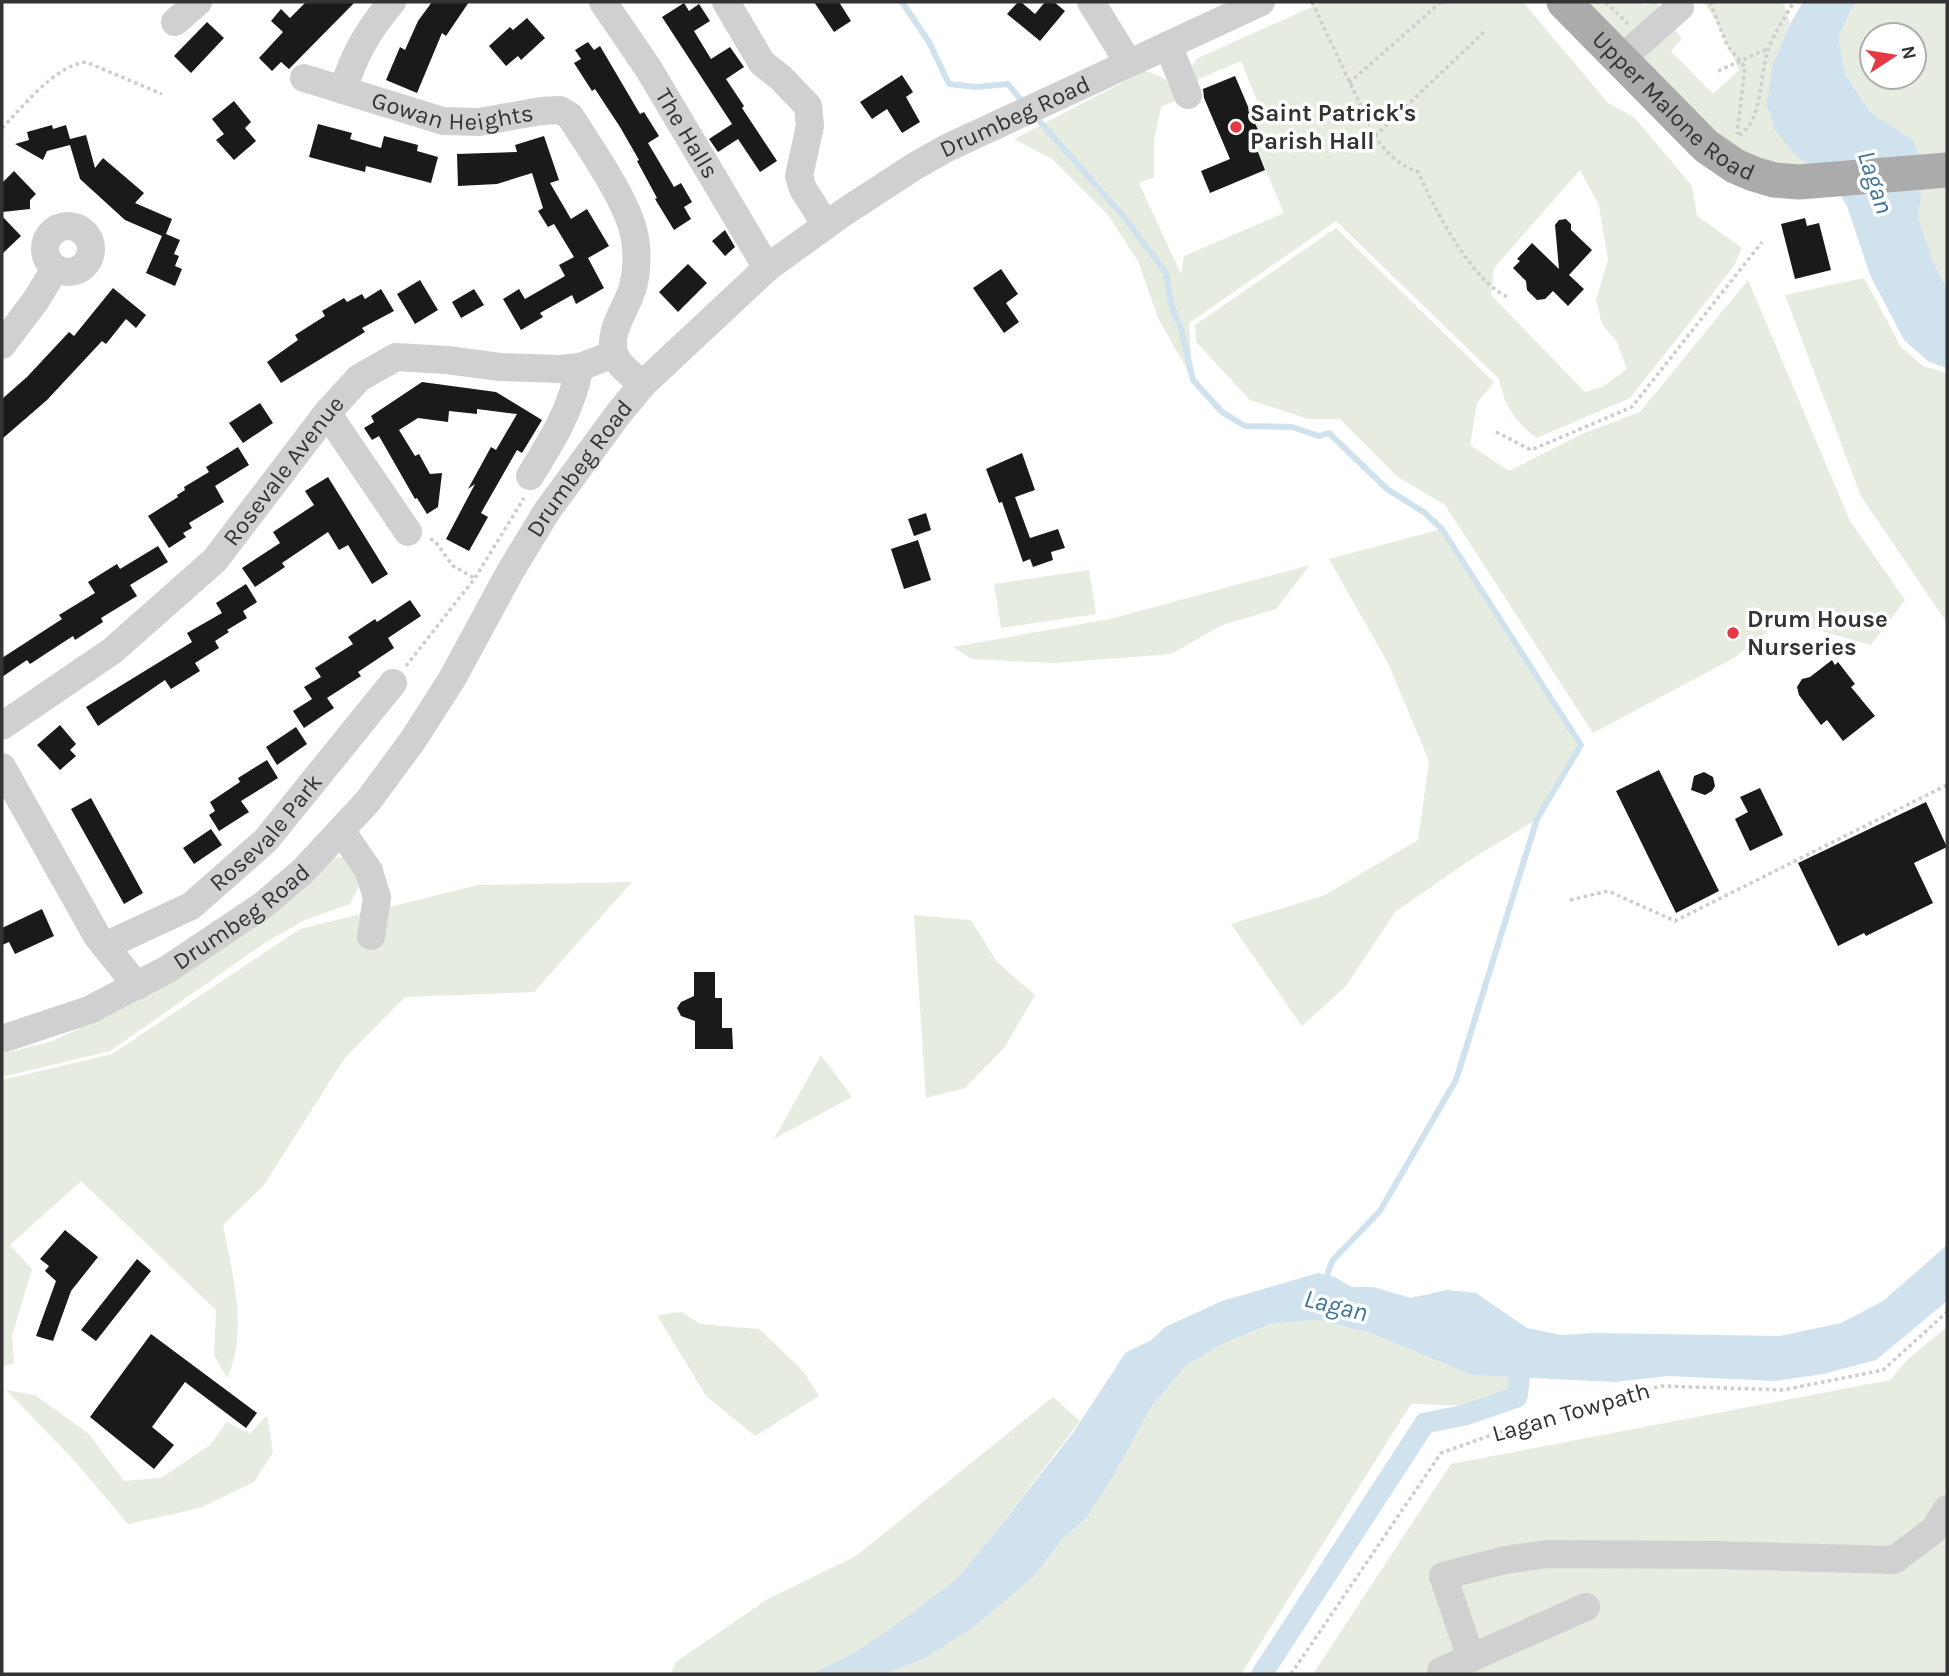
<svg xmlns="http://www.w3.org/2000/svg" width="1949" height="1676" font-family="Karla,sans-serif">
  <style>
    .green { fill: #e6ecdf; fill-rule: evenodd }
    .water { fill: #cfe2ee }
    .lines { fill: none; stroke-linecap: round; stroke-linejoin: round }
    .stream { stroke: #cfe2ee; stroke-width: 6 }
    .canal { stroke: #cfe2ee; stroke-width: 21 }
    .building { fill: #1a1a1a }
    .path { stroke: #cdcdcd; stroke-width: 3.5; stroke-dasharray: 3.5 3.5; stroke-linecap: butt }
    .minor { stroke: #d0d0d0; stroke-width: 28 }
    .major { stroke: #ababab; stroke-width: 35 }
    .poi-dot { fill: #e63946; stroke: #fff; stroke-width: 2.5 }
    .labels { text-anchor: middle; stroke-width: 7; stroke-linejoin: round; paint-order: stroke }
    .street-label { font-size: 24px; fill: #333; stroke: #fff }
    .poi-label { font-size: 24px; font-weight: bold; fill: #333; stroke: #fff; text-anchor: start }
    .water-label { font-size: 26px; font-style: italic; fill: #3f7597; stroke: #fff }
  </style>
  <rect width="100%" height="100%" fill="#fff"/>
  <path class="green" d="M1323 2H1523L1608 103 1634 117 1692 186 1697 216 1742 248 1734 266 1630 398 1537 438C1515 422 1504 405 1499 379L1336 221 1189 323 1193 380 1158 318 1138 261 1108 215 1052 159 1014 139 1145 71C1165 78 1171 78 1177 100L1161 107 1154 140V177L1139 183 1181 274 1184 256 1284 213 1256 147 1249 110 1259 106 1241 61 1192 82 1188 71 1198 58ZM1580 170 1599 205 1608 260 1596 300 1602 324 1617 342 1627 369 1604 386 1585 392 1491 295 1494 268Z
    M1585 2H1641L1643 5 1656 2 1682 39 1671 51 1713 94 1739 70 1717 23 1704 2H1783L1790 23 1772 66 1797 157 1828 175 1734 162Z
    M1855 2H1947V156L1919 155 1914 141 1870 112 1846 76 1838 37ZM1872 35H1914V77H1872Z
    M1922 187H1947V288L1935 266 1918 218Z
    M1336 228 1494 382 1477 403 1470 445 1509 471 1582 434 1640 412 1748 280 1850 521 1905 600 1871 645 1793 623 1772 628 1734 658 1593 733 1445 505 1398 477 1340 419H1308L1250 400 1196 342 1195 325Z
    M1864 278 1901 347 1923 366 1947 373V623L1861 496 1785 295Z
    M1442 529 1581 745 1537 819 1467 862 1395 912 1345 987 1302 1026 1231 924 1325 895 1418 840 1429 761 1389 665 1329 559Z
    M1310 565 1276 609 1222 625 1171 654 1054 663 972 659 953 647 1110 619Z
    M1089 570 1096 614 1001 628 994 584Z
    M349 857C364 875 361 885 350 904L305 920 266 942 110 1051 2 1077V1054L53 1041 139 1000 249 932 333 858Z
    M632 882 534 992 405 997 344 1059 264 1185 223 1225C232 1273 249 1331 227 1378L214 1355 216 1310 81 1181 10 1245 32 1269 12 1336 14 1363 2 1367V1080L112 1054 300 929 478 885Z
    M914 915 971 920 997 962 1035 995 1004 1048 965 1088 926 1098Z
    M821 1055 852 1097 774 1139Z
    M682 1312 700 1324 759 1329 803 1371 819 1396 755 1436 706 1396 657 1315Z
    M1318 1320 1370 1333 1472 1375 1514 1377 1509 1390 1476 1406 1411 1404 1241 1674H885L925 1658 1035 1575 1061 1541 1086 1518 1109 1484 1151 1407 1187 1365 1222 1344 1270 1324Z
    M1947 1327V1674H1313L1451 1464 1890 1380 1908 1359Z
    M6 1390 35 1395 89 1434 124 1481 161 1478 210 1445 227 1422 250 1434 267 1415 273 1452 254 1482 200 1508 128 1524 71 1457Z
    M1053 1397 1080 1421 990 1539 954 1581 898 1623 854 1653 811 1674H671L676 1662 766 1600 856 1556Z"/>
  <path class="water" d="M1803 2H1855L1838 37 1846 76 1870 112 1914 141 1919 155 1922 187 1918 218 1935 266 1947 288V368L1929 362 1904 340 1870 275 1847 206 1828 175 1797 157 1775 130 1767 106 1772 66 1790 24Z
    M1947 1245V1301L1876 1360 1823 1374 1775 1381 1668 1376 1615 1382 1472 1375 1370 1333 1318 1320 1270 1324 1222 1344 1187 1365 1151 1407 1109 1484 1086 1518 1061 1541 1035 1575 975 1626 925 1658 885 1674H811L854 1653 898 1623 954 1581 990 1539 1073 1433 1126 1352 1150 1341 1165 1327 1222 1301 1318 1273 1335 1277 1351 1287H1373L1411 1298 1447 1290 1476 1293 1527 1328 1561 1335 1593 1333 1780 1336 1841 1323 1883 1301Z"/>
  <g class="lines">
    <path class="stream" d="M902 2 929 42 949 84 976 87 1008 84 1024 104
      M1034 115 1124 217 1166 273 1171 304 1181 329 1193 380 1222 412 1245 426 1292 427 1319 436 1329 433 1387 489 1425 513 1442 529 1581 745 1537 819 1456 1080 1380 1211 1332 1261 1325 1281"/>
    <path class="canal" d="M1262 1674 1425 1423 1465 1415 1517 1397 1523 1351"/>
  </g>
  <path class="building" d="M306 2H355L289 69 281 62 272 71 259 58 283 32 271 21 281 9 290 18Z
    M432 2H469L446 36 442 33 417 93 386 80 400 47 405 50 418 21Z
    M814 2H839L851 21 834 32Z
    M1018 2H1021L1035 14 1045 2H1054L1065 11 1040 41 1007 14Z
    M684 3 689 11 699 4 710 21 694 31 711 59 730 47 744 67 726 79 744 106 742 108 777 161 760 172 738 139 718 152 709 139 732 124 662 17Z
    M527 18 545 38 521 60 518 56 506 66 489 46 510 27 513 30Z
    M207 22 224 38 191 73 174 56Z
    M588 42 594 50 600 46 640 114 644 112 659 136 648 143 674 187 681 183 692 202 684 207 691 219 674 230 655 199 657 198 637 161 639 160 620 127 595 89 592 91 574 63 581 59 575 50Z
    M902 75 913 92 906 97 920 122 902 133 887 109 872 119 860 102Z
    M1235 76 1264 144 1256 147 1265 170 1210 193 1201 171 1230 159 1204 98 1203 89Z
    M234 101 251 122 245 128 256 141 234 160 216 140 224 134 212 119Z
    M318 124 352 133 350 139 381 148 384 136 418 145 417 151 438 157 431 183 366 166 365 172 309 157Z
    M52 125 53 129 66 125 70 139 86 135 95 168 103 158 144 193 135 203 172 219 166 234 180 240 174 254 179 256 175 266 182 269 175 286 146 273 162 236 125 220 80 179 70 145 47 151 43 160 15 144 29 140 27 132Z
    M544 136 559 180 550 183 571 219 587 209 609 246 588 258 604 288 576 304 572 295 540 313 543 317 521 330 503 299 519 289 525 299 565 276 559 265 574 257 554 224 548 227 538 211 543 208 532 173 497 184 458 186 457 154 517 152 515 145Z
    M14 171 36 194 30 200V209L2 212V183Z
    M2 216 21 236 2 254Z
    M1805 218 1807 226 1819 223 1831 270 1795 279 1781 224Z
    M1566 219 1571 224V230L1592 250 1569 275 1584 289 1568 306 1553 291 1545 299 1537 300 1527 290 1526 281 1513 268 1520 261 1517 259 1532 243 1559 269 1555 225 1559 220Z
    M725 230 735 247 725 256 712 241Z
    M688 264 707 283 678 312 659 292Z
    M1001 269 1018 294 1006 303 1019 322 1004 333 973 288Z
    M420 280 438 310 415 324 397 294Z
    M113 288 146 315 136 328 126 319 106 344 102 341 47 400 2 439V399L27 377 69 332 74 336Z
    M381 289 394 311 362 328 365 332 281 383 267 362 298 340 295 335 325 316 322 311 344 298 347 302 362 294 365 299Z
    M474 289 484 305 461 318 452 302Z
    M422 382 496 392 542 420 522 453 517 450 481 513 488 517 469 551 446 539 475 484 468 489 491 447 496 450 517 414 477 409V414L449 411 448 422 418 418 399 430 415 456 419 454 430 474 442 473 438 507 427 514 417 498 415 499 379 436 372 440 364 428 374 422 371 416Z
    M260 403 273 423 243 443 229 423Z
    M238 447 249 465 215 486 224 502 189 523 192 528 183 533 186 537 169 548 148 516 178 497 177 495 185 490 184 487 209 472 206 467Z
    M1022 453 1035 490 1015 497 1030 538 1058 529 1065 548 1051 552 1053 560 1033 567 1030 559 1023 562 1002 502 999 503 986 469Z
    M328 477 388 574 372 584 348 545 339 550 328 532 282 563 285 567 255 587 242 568 280 543 273 532 314 505 305 491Z
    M926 513 931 530 914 536 908 519Z
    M918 540 931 580 904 589 891 549Z
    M158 546 168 562 130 585 137 596 101 618 103 622 75 640 73 636 30 664 27 660 2 677V658L62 619 59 615 95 593 88 582 117 564 120 569Z
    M246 584 257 602 243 611 247 618 227 630 229 632 215 641 219 648 195 663 200 671 171 689 165 680 98 726 86 707 192 642 187 633 222 613 216 603Z
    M410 600 421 616 388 638 394 648 358 672 361 676 327 698 334 708 304 728 293 711 312 699 304 687 321 677 315 668 353 644 348 637 375 619 377 622Z
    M1832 660 1835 665 1838 662 1855 684 1851 687 1875 716 1843 741 1827 720 1821 725 1799 695 1797 687 1802 679 1810 677Z
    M60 725 76 744 70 750 76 756 60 770 37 745Z
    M296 727 307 744 277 765 266 747Z
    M267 760 278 778 241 801 249 812 219 831 209 815 215 811 210 802 240 782 238 778Z
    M1659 770 1719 891 1676 913 1616 791Z
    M1704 772 1713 777 1715 786 1712 791 1705 795 1691 790 1694 776Z
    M1760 788 1783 835 1750 851 1735 819 1748 812 1740 797Z
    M91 798 143 893 124 904 71 809Z
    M1926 802 1947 847 1914 863 1933 903 1866 936 1864 933 1838 946 1798 863Z
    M211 829 222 845 194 864 183 848Z
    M42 909 54 936 15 954 9 942 2 945V928Z
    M694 972H715V998H722V1028H732L733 1049H695V1021L681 1016 677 1008 681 1002 694 996Z
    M65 1230 98 1257 71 1291 53 1341 36 1336 56 1281 45 1271 49 1266 40 1259Z
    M137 1259 151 1271 96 1341 81 1330Z
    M151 1334 257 1413 246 1428 185 1382 152 1427 174 1445 154 1469 90 1417Z"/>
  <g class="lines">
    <path class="path" d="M1312 2 1375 136C1386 153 1399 165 1418 172 1434 208 1472 282 1508 297
      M1606 2 1628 24
      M1710 2 1727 45 1745 67 1737 134
      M1718 71 1769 48
      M1349 83 1441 2
      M2 128C24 106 54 66 86 62L162 94
      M1739 135C1763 121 1759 77 1768 50 1774 33 1785 17 1794 2
      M1375 136 1486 30
      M1496 432 1531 450 1632 407 1762 242
      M430 539 435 541 453 566 476 579
      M406 666 475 578 524 498
      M1570 900 1608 891 1675 921 1947 785
      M1291 1674 1441 1453 1542 1417 1661 1386 1783 1390 1883 1370 1947 1312"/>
    <g class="minor">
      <path id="s1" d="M603 2 648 68 767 268"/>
      <path d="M726 2 762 63 781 78 808 106 810 126 799 176 803 189 826 225"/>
      <path d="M1091 2 1128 62"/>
      <path d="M175 22 198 2"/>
      <path d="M1168 45 1188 95"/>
      <path d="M1620 60 1680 7"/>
      <path id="s2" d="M304 78 443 121 479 122 541 111 560 110 570 116C589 146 627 200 634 234 638 250 637 271 633 287 627 308 608 330 614 353 618 366 633 376 643 384"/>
      <path d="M343 90C354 55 368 30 392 2"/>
      <circle cx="68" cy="249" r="23"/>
      <path d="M2 345 36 300 55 269"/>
      <path d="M327 413 408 532"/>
      <path d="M530 476C553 439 571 410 580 367"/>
      <path id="s3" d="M2 726 112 651 215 560 327 413 359 378 396 357 447 360 500 367 560 369 580 367 614 354"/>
      <path d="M2 767 97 936 137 986"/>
      <path d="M342 832 369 871 377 898 371 936"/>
      <path id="s4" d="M105 946 191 906 266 840 393 683"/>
      <path id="s5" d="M2 1039 89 1010 168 969 262 906 303 871 368 801 413 740 452 679 510 572 547 511 619 413 643 384 767 268 843 213 915 166 947 148 1261 2"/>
      <path d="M1471 1658 1443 1576 1505 1560 1547 1554 1714 1555 1894 1560 1934 1530 1947 1509"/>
      <path d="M1441 1671 1586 1607"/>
    </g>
    <path class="major" id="s6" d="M1564 2 1706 146 1735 166 1754 174 1774 180 1799 182 1947 170"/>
  </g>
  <g class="poi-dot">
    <circle cx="1236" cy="127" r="7"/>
    <circle cx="1733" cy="633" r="7"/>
  </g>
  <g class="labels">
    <g class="street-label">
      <text dy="8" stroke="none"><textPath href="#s6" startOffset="152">Upper Malone Road</textPath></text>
      <text dy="8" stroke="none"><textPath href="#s2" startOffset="154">Gowan Heights</textPath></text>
      <text dy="8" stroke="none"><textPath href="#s5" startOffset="1405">Drumbeg Road</textPath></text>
      <text dy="8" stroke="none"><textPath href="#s1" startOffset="156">The Halls</textPath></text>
      <text dy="8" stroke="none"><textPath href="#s5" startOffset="838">Drumbeg Road</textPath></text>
      <text dy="8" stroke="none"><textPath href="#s3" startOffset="383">Rosevale Avenue</textPath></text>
      <text dy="8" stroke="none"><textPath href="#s4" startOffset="200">Rosevale Park</textPath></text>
      <text dy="8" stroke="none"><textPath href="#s5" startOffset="271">Drumbeg Road</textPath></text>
      <text transform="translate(1571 1412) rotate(-16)" y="8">Lagan Towpath</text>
    </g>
    <g class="poi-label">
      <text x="1250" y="121">Saint Patrick's<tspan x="1250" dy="28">Parish Hall</tspan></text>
      <text x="1747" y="627">Drum House<tspan x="1747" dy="28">Nurseries</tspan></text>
    </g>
    <g class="water-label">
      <text transform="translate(1876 182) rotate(72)" y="9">Lagan</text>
      <text transform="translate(1336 1305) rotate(14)" y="9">Lagan</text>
    </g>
  </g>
  <rect width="1949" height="1676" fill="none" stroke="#333333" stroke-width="7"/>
  <g transform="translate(1893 56) rotate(78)"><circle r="33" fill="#ffffff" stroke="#adadad" stroke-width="2"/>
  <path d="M0-5L12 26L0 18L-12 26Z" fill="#e63946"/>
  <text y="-10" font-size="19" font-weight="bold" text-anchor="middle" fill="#333333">N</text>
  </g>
</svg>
